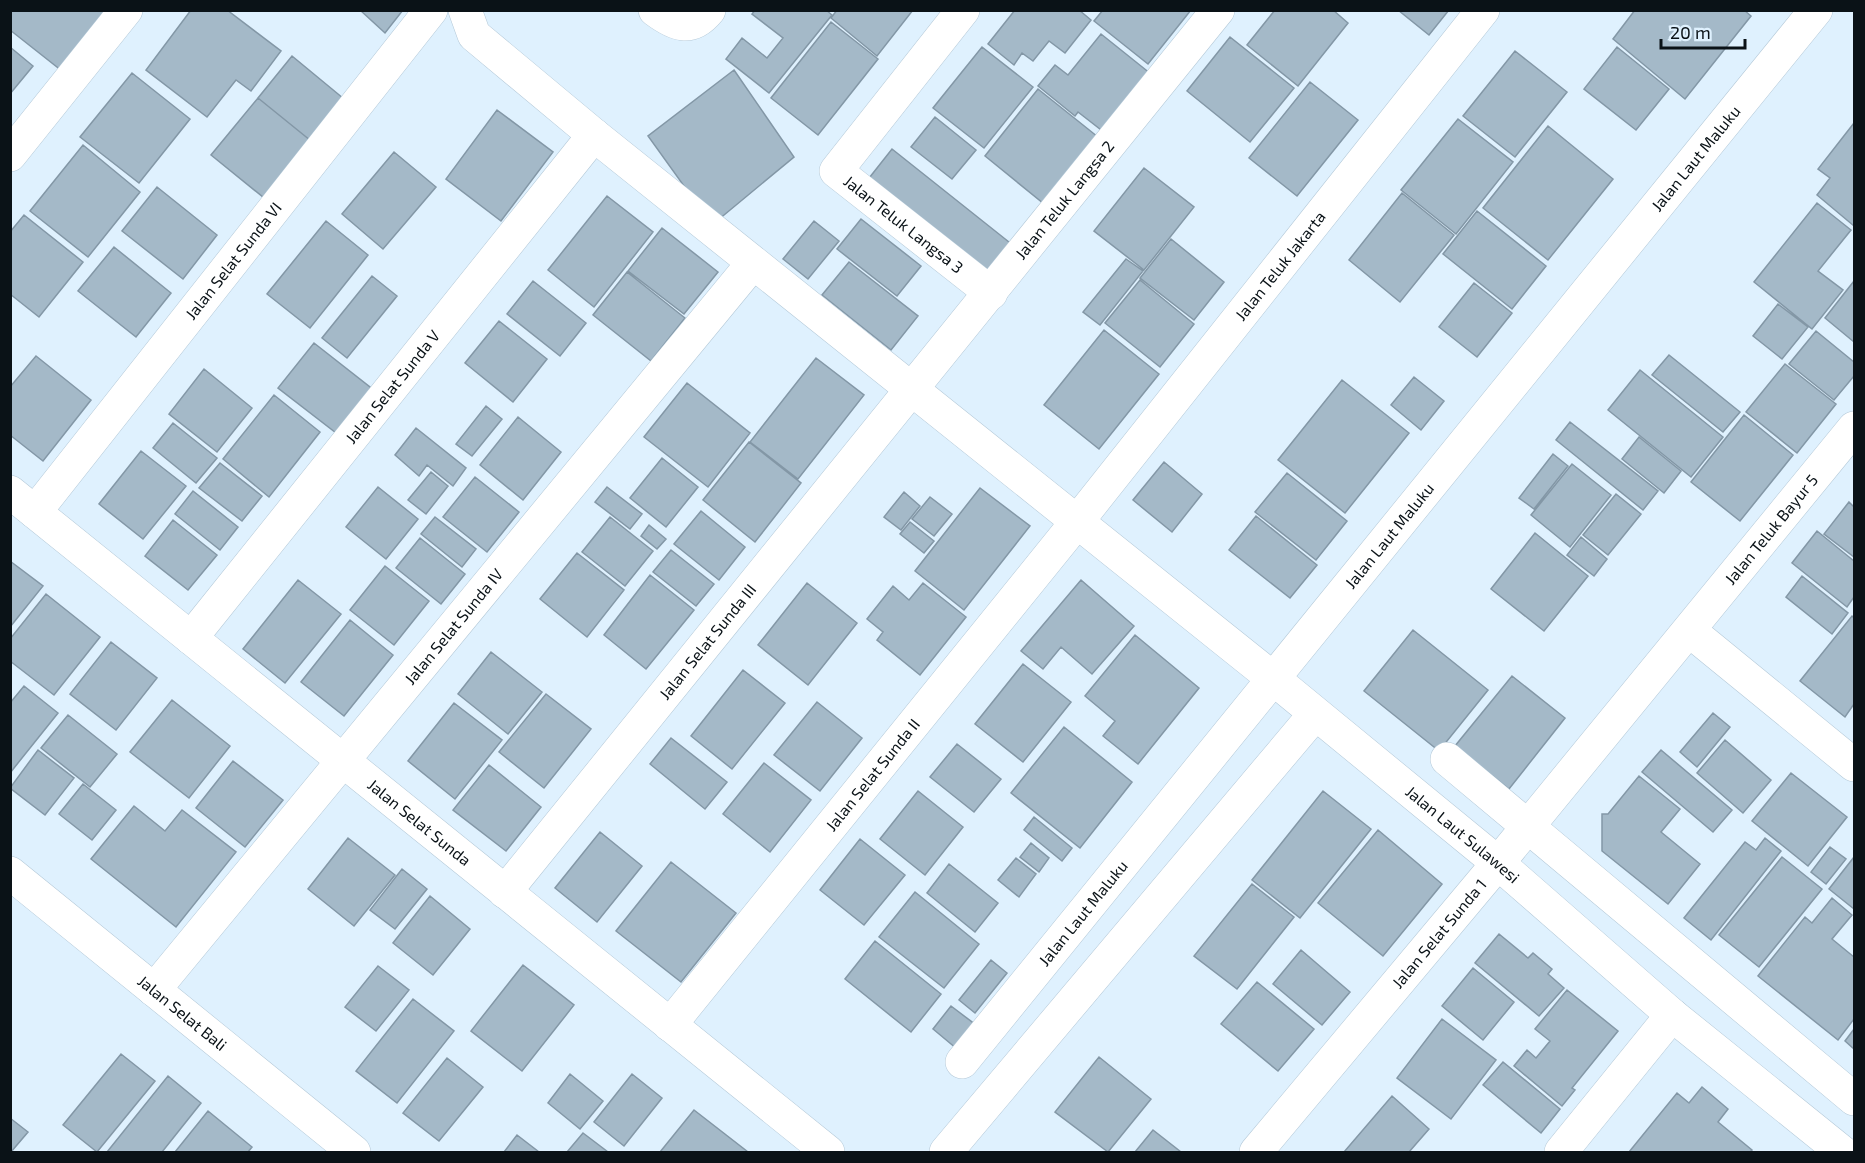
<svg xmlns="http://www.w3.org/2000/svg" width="1865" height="1163" font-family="'Exo 2',sans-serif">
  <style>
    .building { fill: #a4b9c8; stroke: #8397a6; stroke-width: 1.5 }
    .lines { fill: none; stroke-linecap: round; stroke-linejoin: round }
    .minor-casing { stroke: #b4c9d8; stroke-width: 34 }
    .minor { stroke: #fff; stroke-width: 33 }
    .labels { text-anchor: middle; stroke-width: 6; stroke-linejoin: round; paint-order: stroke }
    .street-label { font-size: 16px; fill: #0a1217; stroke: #dff1fe }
  </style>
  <rect width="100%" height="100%" fill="#dff1fe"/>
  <path class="building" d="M10 10H109L62 71 10 30Z
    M191 10H227L281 51 251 91 236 80 207 117 146 70Z
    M360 10H403L385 33Z
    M755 10H826L832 15 769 93 726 59 742 38 767 58 783 38 752 14Z
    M837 10H913L877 56 831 18Z
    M1015 10H1079L1091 20 1065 53 1049 41 1033 61 1022 53 1014 65 988 44Z
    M1103 10H1191L1148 64 1094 21Z
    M1275 10H1333L1348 23 1298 86 1247 45Z
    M1398 10H1449L1429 35Z
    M1635 10H1744L1751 16 1685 99 1613 39Z
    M831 22 878 59 818 135 771 98Z
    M1101 34 1151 74 1105 133 1078 112 1075 116 1038 86 1055 65 1068 75Z
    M1230 37 1294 88 1250 142 1187 91Z
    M10 47 33 66 10 94Z
    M982 47 1033 87 984 148 933 108Z
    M1617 47 1669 89 1636 130 1584 89Z
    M1515 51 1567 92 1515 157 1463 116Z
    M292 56 355 108 321 149 258 98Z
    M734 70 794 157 712 225 648 136Z
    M132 73 190 119 139 183 80 137Z
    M1310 82 1358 120 1297 196 1249 158Z
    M1038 89 1103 141 1049 208 985 156Z
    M258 98 321 149 274 206 211 155Z
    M497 110 553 152 501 221 446 179Z
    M935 117 976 150 952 179 911 147Z
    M1458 119 1513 162 1456 234 1401 190Z
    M1854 123V226L1817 195 1830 178 1818 169Z
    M1548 126 1613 179 1548 260 1483 208Z
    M83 145 140 192 88 257 30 211Z
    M892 149 1014 246 987 279 866 182Z
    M394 152 436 187 383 249 342 214Z
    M1144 168 1194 207 1144 270 1094 231Z
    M157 187 217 235 183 279 122 231Z
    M1402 193 1454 235 1400 302 1349 260Z
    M607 196 653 232 594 307 548 270Z
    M1817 203 1851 230 1818 271 1843 290 1812 329 1754 282Z
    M1477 211 1546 266 1512 309 1443 254Z
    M24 215 83 262 39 317 10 294V232Z
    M861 219 921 266 897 296 837 249Z
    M326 221 368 255 310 328 267 294Z
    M814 221 839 241 808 279 783 259Z
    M662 228 718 272 684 314 628 271Z
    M1171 239 1224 282 1194 320 1140 278Z
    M114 247 171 293 136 337 78 291Z
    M1126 259 1143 271 1100 325 1083 312Z
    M849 262 918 316 891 350 822 295Z
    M627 272 685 318 651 361 593 315Z
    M372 276 397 296 347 358 322 338Z
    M1140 280 1194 324 1160 367 1105 323Z
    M533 281 586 323 560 356 507 314Z
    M1854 281V342L1825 318Z
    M1474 283 1512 313 1477 357 1439 327Z
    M1778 304 1808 327 1782 359 1753 336Z
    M499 321 547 359 513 402 465 363Z
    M1104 330 1159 374 1099 449 1044 405Z
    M1816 331 1854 362V376L1834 400 1789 364Z
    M314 343 375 391 340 436 278 388Z
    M1669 355 1740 412 1723 432 1652 375Z
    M36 356 91 400 43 461 10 435V387Z
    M816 358 864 395 798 479 750 442Z
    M1785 364 1836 404 1797 453 1746 412Z
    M204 369 252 408 217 452 169 414Z
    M1640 370 1723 437 1691 477 1608 410Z
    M1414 377 1444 401 1421 430 1391 405Z
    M1342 380 1409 433 1345 513 1278 460Z
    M687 383 750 433 708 487 644 437Z
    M274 395 320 432 269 497 223 459Z
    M486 406 502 419 472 456 456 444Z
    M1744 415 1793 455 1740 521 1691 482Z
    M518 417 561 452 523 500 480 465Z
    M1570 422 1658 491 1643 510 1556 440Z
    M173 423 217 458 196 483 153 448Z
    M416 428 466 468 453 486 427 465 419 476 395 455Z
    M1639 437 1681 471 1664 493 1622 459Z
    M749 442 801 483 755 542 703 500Z
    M141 451 186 486 143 539 99 504Z
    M1553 454 1568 466 1534 509 1519 498Z
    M662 458 698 487 666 527 630 498Z
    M1164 462 1202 494 1172 532 1133 500Z
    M220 463 262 496 242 521 199 488Z
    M1572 464 1611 495 1570 547 1531 515Z
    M431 472 448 486 426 514 408 500Z
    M1287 473 1347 521 1316 560 1255 512Z
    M475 477 519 512 487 552 443 517Z
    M378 487 418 519 386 559 346 527Z
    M607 487 642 514 630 529 595 502Z
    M980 488 1030 526 964 610 915 571Z
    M193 491 238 527 220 550 175 514Z
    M904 492 920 506 901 530 884 517Z
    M1616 494 1641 514 1608 555 1583 535Z
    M930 497 952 514 934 536 912 519Z
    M1849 502 1854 507V557L1824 534Z
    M701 511 745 547 719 580 674 544Z
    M1256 516 1317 565 1290 598 1229 550Z
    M435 517 476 549 462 567 421 534Z
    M610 517 653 551 625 586 582 552Z
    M173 520 217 555 188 590 145 556Z
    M910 522 934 541 924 553 900 534Z
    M649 525 666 539 657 549 641 536Z
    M1817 531 1854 561V597L1847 607 1792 563Z
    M1535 533 1588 576 1544 631 1491 589Z
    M1581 537 1607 559 1594 576 1567 555Z
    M420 538 465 574 441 604 396 568Z
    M671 550 714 584 696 606 653 572Z
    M577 553 624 590 587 637 540 599Z
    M10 561 43 586 10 627Z
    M385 566 429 601 394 645 350 610Z
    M650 575 694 610 646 669 604 635Z
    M1802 576 1848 613 1832 634 1786 597Z
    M298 580 341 614 285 683 243 649Z
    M1081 580 1134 626 1092 674 1061 647 1043 669 1021 651Z
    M807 583 857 623 808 685 758 645Z
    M923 583 966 617 920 675 877 640 883 632 867 619 893 586 909 600Z
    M46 594 100 637 54 695 10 661V639Z
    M1852 616 1854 618V704L1845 717 1800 681Z
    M350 620 393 655 344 716 301 682Z
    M1413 630 1488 690 1439 751 1364 691Z
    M1135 635 1199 688 1138 764 1103 736 1115 721 1085 696Z
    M111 642 157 678 116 730 70 694Z
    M491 652 542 692 508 734 458 694Z
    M1023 664 1071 702 1023 762 975 724Z
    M743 670 785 703 732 769 691 736Z
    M1512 676 1565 718 1509 789 1455 746Z
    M24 686 58 713 10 773V703Z
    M546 694 591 729 544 788 499 752Z
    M172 700 230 746 189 798 130 752Z
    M817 702 862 738 820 791 774 755Z
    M454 703 502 740 455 799 408 761Z
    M1713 713 1730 727 1697 767 1680 752Z
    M68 715 117 754 90 787 41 748Z
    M1064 727 1132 782 1080 848 1011 793Z
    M671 738 727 782 705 809 650 764Z
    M1725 740 1771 780 1743 813 1697 773Z
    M957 744 1001 779 974 812 930 777Z
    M38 750 74 778 45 815 10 788Z
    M1661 750 1732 810 1713 832 1642 772Z
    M233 761 283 800 245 847 196 808Z
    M764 763 811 800 770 852 723 814Z
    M489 765 541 807 506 851 453 810Z
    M1791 773 1847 817 1808 866 1752 821Z
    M1639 776 1680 809 1661 832 1700 864 1668 904 1602 851V814H1608Z
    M83 784 116 810 92 840 59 814Z
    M918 791 963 827 925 875 880 839Z
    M1323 791 1371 829 1300 918 1252 880Z
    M134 806 165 831 182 810 236 852 176 927 91 859Z
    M1034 817 1072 848 1062 861 1024 830Z
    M1378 830 1442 884 1383 956 1318 903Z
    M600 832 642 866 597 922 555 888Z
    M348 838 395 875 354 926 308 889Z
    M1765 838 1781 851 1711 940 1684 918 1745 842 1756 850Z
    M860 839 905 875 864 925 820 890Z
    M1031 843 1049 858 1039 872 1020 857Z
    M1830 847 1846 859 1826 884 1811 872Z
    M1782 857 1822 889 1759 967 1719 935Z
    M1854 857V909L1829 889Z
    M1016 858 1036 874 1019 897 998 880Z
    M671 862 736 913 681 982 616 931Z
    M949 864 998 903 975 932 927 893Z
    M402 869 427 889 395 929 370 910Z
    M1252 884 1294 917 1237 989 1194 956Z
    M915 892 979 944 944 988 879 937Z
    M430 896 470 929 433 975 393 943Z
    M1832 898 1852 915 1832 939 1854 957V1019L1838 1040 1758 976 1805 917 1812 923Z
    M1499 934 1528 958 1533 953 1552 969 1548 974 1564 988 1539 1016 1475 963Z
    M875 941 941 994 911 1032 845 979Z
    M1301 950 1350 992 1322 1025 1273 984Z
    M991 960 1007 973 975 1013 959 1000Z
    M523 965 574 1005 522 1071 471 1031Z
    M378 966 409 990 376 1031 345 1007Z
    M1473 968 1514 1002 1483 1040 1442 1006Z
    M1257 982 1314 1029 1278 1071 1221 1024Z
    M1567 990 1618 1031 1572 1088 1575 1090 1562 1106 1514 1066 1527 1050 1536 1058 1550 1041 1535 1029Z
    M413 999 454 1031 397 1103 356 1071Z
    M951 1006 976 1025 957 1049 933 1029Z
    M1442 1019 1496 1060 1451 1119 1397 1078Z
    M1854 1029V1049L1845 1041Z
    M121 1054 155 1081 97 1152 63 1125Z
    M1099 1057 1151 1099 1108 1152 1055 1112Z
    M447 1058 483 1087 439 1141 403 1113Z
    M1503 1062 1560 1109 1541 1133 1483 1085Z
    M570 1074 603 1101 580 1129 548 1103Z
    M632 1074 662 1098 624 1146 594 1122Z
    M168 1076 201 1103 162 1152H107Z
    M1702 1087 1728 1109 1718 1122 1752 1150 1750 1152H1629L1677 1093 1689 1103Z
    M1392 1096 1429 1129 1409 1152H1344Z
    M694 1110 748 1152H660Z
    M208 1111 252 1147 248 1152H175Z
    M10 1118 28 1132 11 1152H10Z
    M1153 1130 1181 1152H1135Z
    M583 1133 608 1152H567Z
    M517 1135 539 1152H504Z"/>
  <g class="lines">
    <g class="minor-casing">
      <g id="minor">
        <path id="s1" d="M465 10 474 35 594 135 1275 680 1498 863 1672 1015 1842 1152"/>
        <path d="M655 10C675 25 691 32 709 10"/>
        <path id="s2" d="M963 10 836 171 991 293"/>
        <path d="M10 155 126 10"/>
        <path id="s3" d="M10 492 828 1152"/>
        <path id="s4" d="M35 512 431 10"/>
        <path d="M1690 631 1854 765"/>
        <path id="s5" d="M191 638 594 135"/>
        <path d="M1447 759 1854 1099"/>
        <path id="s6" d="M10 873 354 1152"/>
        <path id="s7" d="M505 892 1218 10"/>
        <path id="s8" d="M154 990 753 263"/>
        <path id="s9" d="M670 1025 1076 523 1483 10"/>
        <path id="s10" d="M962 1062 1816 10"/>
        <path d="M946 1152 1315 714"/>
        <path id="s11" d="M1256 1152 1498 863 1854 428"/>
        <path d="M1561 1152 1672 1015"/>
      </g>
    </g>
    <use href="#minor" class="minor"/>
  </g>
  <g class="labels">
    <g class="street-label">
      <text dy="6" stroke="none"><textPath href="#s10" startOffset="1164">Jalan Laut Maluku</textPath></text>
      <text dy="6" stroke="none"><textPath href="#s7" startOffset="890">Jalan Teluk Langsa 2</textPath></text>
      <text dy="6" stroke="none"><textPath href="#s2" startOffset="291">Jalan Teluk Langsa 3</textPath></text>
      <text dy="6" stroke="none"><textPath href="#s4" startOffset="320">Jalan Selat Sunda VI</textPath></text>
      <text dy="6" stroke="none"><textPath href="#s9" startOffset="974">Jalan Teluk Jakarta</textPath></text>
      <text dy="6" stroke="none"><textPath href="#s5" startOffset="322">Jalan Selat Sunda V</textPath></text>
      <text dy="6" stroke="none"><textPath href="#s11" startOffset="808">Jalan Teluk Bayur 5</textPath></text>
      <text dy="6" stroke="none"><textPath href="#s10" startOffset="678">Jalan Laut Maluku</textPath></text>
      <text dy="6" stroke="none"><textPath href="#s8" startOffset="471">Jalan Selat Sunda IV</textPath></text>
      <text dy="6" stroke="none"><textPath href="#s7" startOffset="322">Jalan Selat Sunda III</textPath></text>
      <text dy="6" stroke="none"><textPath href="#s9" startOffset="322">Jalan Selat Sunda II</textPath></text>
      <text dy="6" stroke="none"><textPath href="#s3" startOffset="526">Jalan Selat Sunda</textPath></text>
      <text dy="6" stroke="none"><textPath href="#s1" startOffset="1298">Jalan Laut Sulawesi</textPath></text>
      <text dy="6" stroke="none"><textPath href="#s10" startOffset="192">Jalan Laut Maluku</textPath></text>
      <text dy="6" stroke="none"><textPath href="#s11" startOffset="285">Jalan Selat Sunda 1</textPath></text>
      <text dy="6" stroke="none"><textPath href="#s6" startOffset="222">Jalan Selat Bali</textPath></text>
    </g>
  </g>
  <rect width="1865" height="1163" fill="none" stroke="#0a1217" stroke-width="24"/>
  <path d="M1661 39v9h84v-9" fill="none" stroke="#0a1217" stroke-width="3"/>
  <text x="1670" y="39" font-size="18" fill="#0a1217" stroke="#dff1fe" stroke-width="4.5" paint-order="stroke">20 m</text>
</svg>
